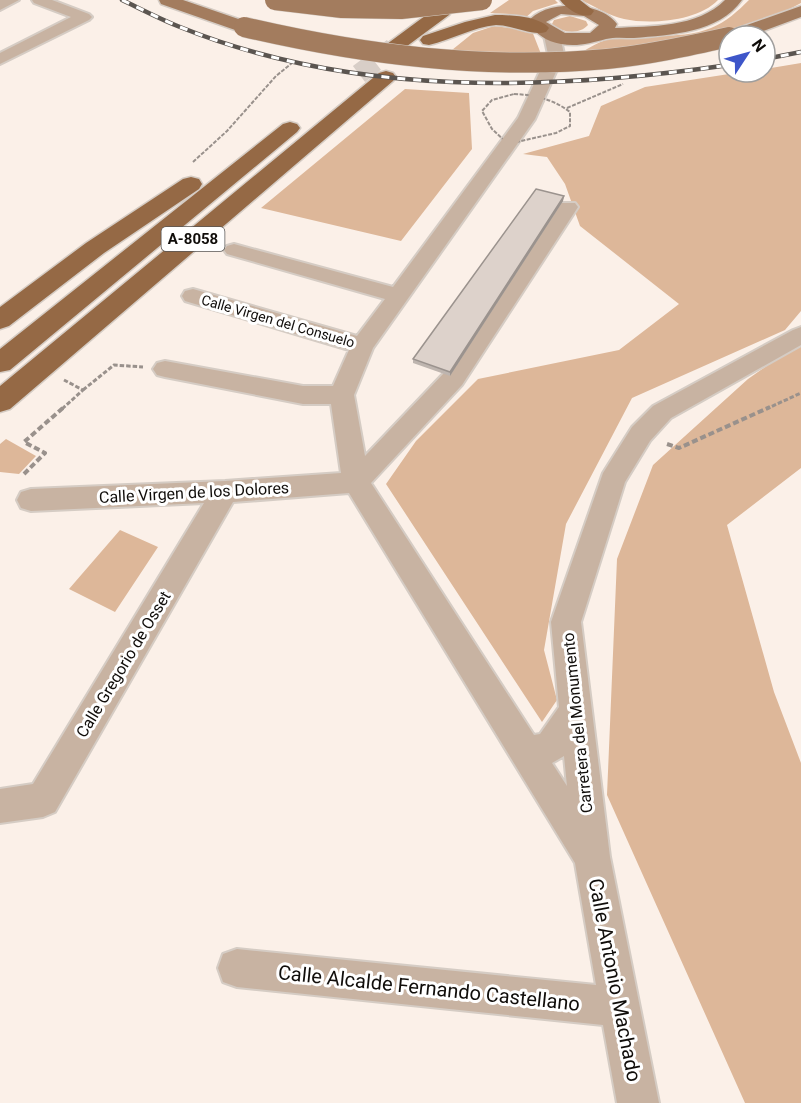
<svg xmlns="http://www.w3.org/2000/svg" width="801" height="1103" font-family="Roboto,sans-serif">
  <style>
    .green { fill: #ddb799 }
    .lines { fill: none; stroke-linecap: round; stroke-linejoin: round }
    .highway-tunnel { stroke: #d8cec7; stroke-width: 20; stroke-dasharray: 20 10; stroke-linecap: butt }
    .minor-casing { stroke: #d5ccc4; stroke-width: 4 }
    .major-casing { stroke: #d5ccc4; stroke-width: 3 }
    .highway-casing { stroke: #d5ccc4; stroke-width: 3 }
    .path-far2 { stroke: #99918c; stroke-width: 2; stroke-dasharray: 4 1.5; stroke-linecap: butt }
    .path-far1 { stroke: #99918c; stroke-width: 3; stroke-dasharray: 4.5 2; stroke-linecap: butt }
    .path { stroke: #99918c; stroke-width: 4; stroke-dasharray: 6 3; stroke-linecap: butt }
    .minor { fill: #c8b3a2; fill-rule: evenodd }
    .major { fill: #a37c5e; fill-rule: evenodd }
    .highway { fill: #956945; fill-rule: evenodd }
    .rail-casing { stroke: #5b5550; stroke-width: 4.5 }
    .rail { stroke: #fff; stroke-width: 3; stroke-dasharray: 8; stroke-linecap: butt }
    .major-bridge-casing { stroke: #d5ccc4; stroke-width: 21; stroke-linecap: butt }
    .major-bridge { stroke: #a37c5e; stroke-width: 20 }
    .wall { fill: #beb5af }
    .shaded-wall { fill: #9b938e }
    .building { fill: #ddd2cb; stroke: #9b938e; stroke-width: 1.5 }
    .labels { text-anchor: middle; stroke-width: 6; stroke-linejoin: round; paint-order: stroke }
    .far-street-label { font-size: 14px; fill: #100d0a; stroke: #fff }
    .shield { fill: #fff; stroke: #585654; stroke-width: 1.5 }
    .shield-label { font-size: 15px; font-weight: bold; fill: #100d0a }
    .street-label { font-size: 16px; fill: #100d0a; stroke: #fff }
    .near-street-label { font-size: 20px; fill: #100d0a; stroke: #fff }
  </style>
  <rect width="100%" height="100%" fill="#fbf0e8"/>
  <path class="green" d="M509 0H555L558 3 533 11 524 19 510 14 490 13Z
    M581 0H718C698 21 651 25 624 19 609 16 594 6 581 0Z
    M749 0H801V3C734 40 654 44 579 54 590 47 600 41 613 38 646 32 680 41 711 28 726 22 738 11 749 0Z
    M570 16 586 21 588 25C579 35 562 33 552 24L554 20Z
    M494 26 532 31 541 54H447L473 33Z
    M801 63V311L785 330 632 398 566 524 544 650 557 700 542 722 386 484 416 441 478 379 619 350 679 304 580 226 565 184 547 157 523 154 589 136 601 106 645 87 742 72H765V69Z
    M405 89 469 93 472 149 401 241 261 208Z
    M801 342V468L727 525 774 692 801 763V1103H745L607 795 617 559 653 465 748 379Z
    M6 439 36 456 19 474 0 472V444Z
    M120 530 158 547 115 612 69 589Z"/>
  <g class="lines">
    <path class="highway-tunnel" d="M359 74 393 48"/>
    <g class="minor-casing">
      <path id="minor" d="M0 0H19L0 10Z
        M32 0H52L89 14 92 17 89 20 0 64V53L71 17 34 3Z
        M552 31 560 36 564 54 535 119 373 348 354 395 365 456 444 373 561 203H575L578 207 462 385 371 483 534 735 540 734 559 707 551 622 603 473 632 427 653 406 793 330 801 327V345L671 418 650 441 625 482 581 622 610 857 659 1103H617L603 1025 237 987 223 982 218 968 223 954 237 949 596 985 575 863 349 493 233 502 55 812 43 817 0 823V789L33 784 204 503 31 511 21 508 17 500 21 492 31 489 225 481 341 473 331 404H303L165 377 157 375 153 369 157 363 165 361 303 386H333L349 350 185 301 182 296 185 291 193 289 357 336 385 299 227 254 224 250 227 246 234 244 393 287 518 118 548 54 544 36ZM564 756 567 786 552 763Z"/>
    </g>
    <g class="major-casing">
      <path id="major" d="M159 0H183L250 23 253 27 250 31H238L161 4Z
        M725 0H742C719 33 670 35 634 38 625 38 614 37 606 39 590 43 578 47 561 44 546 41 537 35 528 22 543 0 600 0 617 24L615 28C651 26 697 28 725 0ZM561 14 584 16 599 25 590 33H565L546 22Z
        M801 6V17L750 36H729V40L724 36 727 32Z"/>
    </g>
    <g class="highway-casing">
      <path id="highway" d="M560 0H580L594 11 591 15C580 18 567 9 560 0Z
        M443 6 449 7 452 11 449 15 399 52H387L384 48 387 44 437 7Z
        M495 15C510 15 539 16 549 28L546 32C531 36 513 25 496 25 473 27 451 40 429 45L423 44 420 40 423 36 465 22Z
        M386 71 393 73 396 77 393 81 10 409 0 412V386L379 73Z
        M290 122 297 124 300 128 297 132 10 370 0 372V349L283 124Z
        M191 177 199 179 202 184 199 189 104 253 9 326 0 329V307L86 243 183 179Z"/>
    </g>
    <path class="path-far2" d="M514 94C535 95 553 99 570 112V126L556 133 508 144 492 129 482 111 492 100Z
      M567 108 623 84
      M193 162 227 131 276 76 292 63"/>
    <path class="path-far1" d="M83 390 114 365 143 367
      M62 409 83 390 64 380
      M766 409 801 393"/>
    <path class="path" d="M667 444 679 448 770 407
      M24 474 45 453 24 442 64 407"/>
    <use href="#minor" class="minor"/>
    <use href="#major" class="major"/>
    <use href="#highway" class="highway"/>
    <g class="rail-casing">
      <path id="rail" d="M122 0C141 9 160 19 180 27 353 97 548 91 729 65
        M765 59 801 52"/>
    </g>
    <use href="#rail" class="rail"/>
    <g class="major-bridge-casing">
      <path id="major-bridge" d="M275 0 342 8 401 9 482 0
        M244 27C364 55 484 70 607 59 648 55 689 46 729 37"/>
    </g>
    <use href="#major-bridge" class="major-bridge"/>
  </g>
  <path class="wall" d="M564 196 563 201 450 376 413 363V359Z"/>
  <path class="shaded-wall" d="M564 196 563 201 450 376V372Z"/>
  <path class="building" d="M536 189 564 196 450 372 413 359Z"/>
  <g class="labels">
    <g class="far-street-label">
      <text transform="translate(278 321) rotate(16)" y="5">Calle Virgen del Consuelo</text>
    </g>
    <rect class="shield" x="161.5" y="227" width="63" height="24" rx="4.5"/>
    <g class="shield-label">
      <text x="193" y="244">A-8058</text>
    </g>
    <g class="street-label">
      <text transform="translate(194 492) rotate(-3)" y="6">Calle Virgen de los Dolores</text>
      <text transform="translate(123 664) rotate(-59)" y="6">Calle Gregorio de Osset</text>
      <text transform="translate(577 723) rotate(-96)" y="6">Carretera del Monumento</text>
    </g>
    <g class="near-street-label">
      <text transform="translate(615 980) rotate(79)" y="7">Calle Antonio Machado</text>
      <text transform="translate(429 988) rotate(6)" y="7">Calle Alcalde Fernando Castellano</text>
    </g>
  </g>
  <g transform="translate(747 54) rotate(54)"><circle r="28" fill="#ffffff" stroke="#9f9e9d" stroke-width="1.5"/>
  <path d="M0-4.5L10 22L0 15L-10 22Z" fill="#3e56c9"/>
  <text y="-9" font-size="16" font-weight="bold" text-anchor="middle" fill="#100d0a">N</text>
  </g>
</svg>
